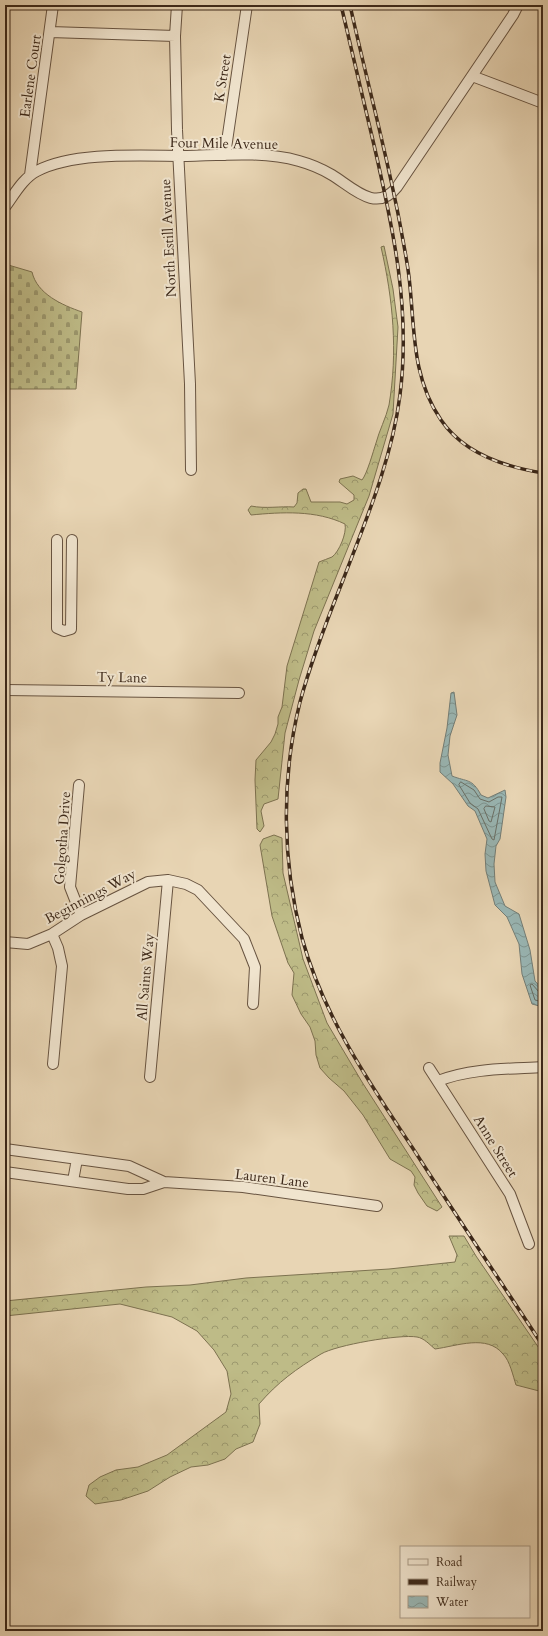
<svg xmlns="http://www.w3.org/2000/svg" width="548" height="1636" font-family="Cardo,serif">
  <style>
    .forest { fill: url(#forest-crowns); stroke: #7d7250 }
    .cemetery { fill: url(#cemetery-stones); stroke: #7d7250 }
    .water { fill: url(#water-waves); stroke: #747e77 }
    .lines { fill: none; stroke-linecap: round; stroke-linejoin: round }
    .shore { stroke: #6a7067; stroke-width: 1 }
    .minor-casing { stroke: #675340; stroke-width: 12 }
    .minor { stroke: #f0e4ce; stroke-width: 10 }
    .rail-casing { stroke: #3c2819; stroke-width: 3.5 }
    .rail { stroke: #f0e4ce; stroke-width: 2; stroke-dasharray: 6; stroke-linecap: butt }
    .labels { text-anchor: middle; stroke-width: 4; stroke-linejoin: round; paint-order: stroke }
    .street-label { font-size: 14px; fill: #3c2819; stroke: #f0e4ce }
  </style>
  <defs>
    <pattern id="forest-crowns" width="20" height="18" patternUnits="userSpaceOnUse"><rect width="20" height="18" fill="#bebb87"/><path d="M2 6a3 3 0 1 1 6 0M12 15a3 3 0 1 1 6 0" fill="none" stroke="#9c986e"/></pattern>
    <pattern id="cemetery-stones" width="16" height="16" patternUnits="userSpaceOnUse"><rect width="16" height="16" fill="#bebb87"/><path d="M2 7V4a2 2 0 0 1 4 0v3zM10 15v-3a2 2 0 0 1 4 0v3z" fill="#9c986e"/></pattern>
    <pattern id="water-waves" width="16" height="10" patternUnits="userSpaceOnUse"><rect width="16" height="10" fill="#99b7b5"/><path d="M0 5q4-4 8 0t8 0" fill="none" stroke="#7e9592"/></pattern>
  </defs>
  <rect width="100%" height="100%" fill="#e8d5b4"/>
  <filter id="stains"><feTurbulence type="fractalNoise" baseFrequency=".005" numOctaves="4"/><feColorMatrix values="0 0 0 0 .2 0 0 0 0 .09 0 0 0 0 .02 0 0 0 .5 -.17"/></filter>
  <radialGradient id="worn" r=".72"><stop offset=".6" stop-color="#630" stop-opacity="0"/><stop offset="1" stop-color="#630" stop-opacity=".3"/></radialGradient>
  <path class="forest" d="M384 246 393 289 398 327 393 414 369 496 314 631 299 680 285 733 278 799 264 804 261 811 264 826 260 832 257 829 255 780 256 760 271 742 275 734 278 724V717L282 707 287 666 319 562C323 560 328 559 332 557 339 552 347 533 345 524 316 510 282 512 251 515L248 510 251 506C266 509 280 506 294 507L297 503 298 493 303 489H306L311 502H340L347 504 354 500V495L339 482 340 479 353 476 362 480C367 474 373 452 376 443 379 431 386 418 389 405 398 352 393 299 381 247Z
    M274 835 282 838 283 873 303 959 327 1023 362 1082 442 1207 437 1211 427 1206 418 1193 414 1185 415 1177 411 1171 390 1159 363 1115 344 1091 329 1078 320 1068 316 1055 315 1041 310 1027 301 1014 292 995 294 973 288 963 272 916 260 845 263 839Z
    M449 1236H464L476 1256 543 1354V1392L516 1385C513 1376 510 1361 503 1354 487 1334 457 1346 435 1349 430 1345 424 1338 417 1337 400 1334 336 1345 321 1354 296 1369 278 1382 259 1404L260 1424 253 1442 236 1449 225 1459 208 1465 191 1467 170 1477 148 1491 121 1500 95 1504 86 1496 89 1485 100 1477 116 1470 138 1467 167 1455 226 1412 231 1394 227 1371 214 1350 197 1331 172 1317 120 1304 5 1316V1301L146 1287 190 1285 246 1278 389 1269 455 1262 457 1255Z"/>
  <path class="cemetery" d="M5 264 32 272C37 294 62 305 82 312L76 389H5Z"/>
  <path class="water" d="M454 692 457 715 450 736 448 755 452 776C467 782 472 778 481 795L488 798 505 790 506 797 500 839 496 846 494 864 495 882 505 906 519 914 530 950 535 981 543 990V1007L532 1004 522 974 519 944 507 917 495 905 486 871 485 854 487 839 475 811 468 806 453 784 440 772V763L447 728 451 693Z"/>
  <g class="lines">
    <path class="shore" d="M461 782 474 790 480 799 489 802 498 797H502L494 840 492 839 478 809 470 803 459 785Z
      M486 806 495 807 491 822 489 821 484 809Z
      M543 993 539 992 532 984 530 985 535 1000 543 1002"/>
    <g class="minor-casing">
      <path id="minor" d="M177 5 175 36 177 130 190 384 191 470
        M50 32 175 36
        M472 76 543 103
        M225 155 247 5
        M30 175 53 5
        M5 207C14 195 23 178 37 171 75 151 144 156 187 156 223 155 263 151 299 161 310 164 322 169 332 175 352 187 376 214 397 187L513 15 518 5
        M57 540V628L64 631 71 629 72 540
        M5 690 239 693
        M79 785 70 887 81 915
        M52 934 58 948 62 966 53 1064
        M5 942 28 944 52 934 81 915 148 882 168 880 186 884 198 890 244 939 255 967 253 1004
        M429 1068 510 1194 529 1244
        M150 1077 168 880
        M438 1081C471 1068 509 1069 543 1067
        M5 1149 129 1166 164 1182 243 1187 377 1206
        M5 1172 128 1189H143L164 1182
        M73 1181 77 1159"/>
    </g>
    <use href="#minor" class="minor"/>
    <g class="rail-casing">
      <path id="rail" d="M341 5C352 52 363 99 374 145 393 228 411 309 400 395 392 459 366 520 343 580 327 620 311 661 300 702 281 779 282 861 302 938 323 1015 368 1081 412 1147 455 1214 499 1279 543 1346
        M350 5C366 78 386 150 400 224 403 241 407 260 409 277 415 327 411 377 441 420 464 454 505 467 543 473"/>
    </g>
    <use href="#rail" class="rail"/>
  </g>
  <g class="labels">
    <g class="street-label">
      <text transform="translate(30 76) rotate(-82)" y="5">Earlene Court</text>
      <text transform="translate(222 78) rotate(-81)" y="5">K Street</text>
      <text transform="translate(224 143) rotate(1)" y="5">Four Mile Avenue</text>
      <text transform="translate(168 238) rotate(-93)" y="5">North Estill Avenue</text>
      <text transform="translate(122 677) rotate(1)" y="5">Ty Lane</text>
      <text transform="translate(62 838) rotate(-86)" y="5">Golgotha Drive</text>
      <text transform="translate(90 896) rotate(-28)" y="5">Beginnings Way</text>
      <text transform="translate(145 977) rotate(-85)" y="5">All Saints Way</text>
      <text transform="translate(496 1146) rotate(58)" y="5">Anne Street</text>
      <text transform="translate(272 1178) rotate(7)" y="5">Lauren Lane</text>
    </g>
  </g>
  <rect width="548" height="1636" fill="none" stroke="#e8d5b4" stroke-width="20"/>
  <rect x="6" y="6" width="536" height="1624" fill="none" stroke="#3c2819" stroke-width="2"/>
  <rect x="10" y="10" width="528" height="1616" fill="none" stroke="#3c2819"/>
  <rect x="400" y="1546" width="130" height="72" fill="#f0e4ce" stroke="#a89986"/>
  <rect x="408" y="1559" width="20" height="6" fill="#f0e4ce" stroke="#a89986"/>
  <text x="436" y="1566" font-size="12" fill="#3c2819">Road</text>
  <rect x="408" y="1579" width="20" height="6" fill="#3c2819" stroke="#a89986"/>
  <text x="436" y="1586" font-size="12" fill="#3c2819">Railway</text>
  <rect x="408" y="1596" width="20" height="12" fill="url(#water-waves)" stroke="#a89986"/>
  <text x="436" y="1606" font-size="12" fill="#3c2819">Water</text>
  <rect width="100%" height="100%" filter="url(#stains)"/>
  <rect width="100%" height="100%" fill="url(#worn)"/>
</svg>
